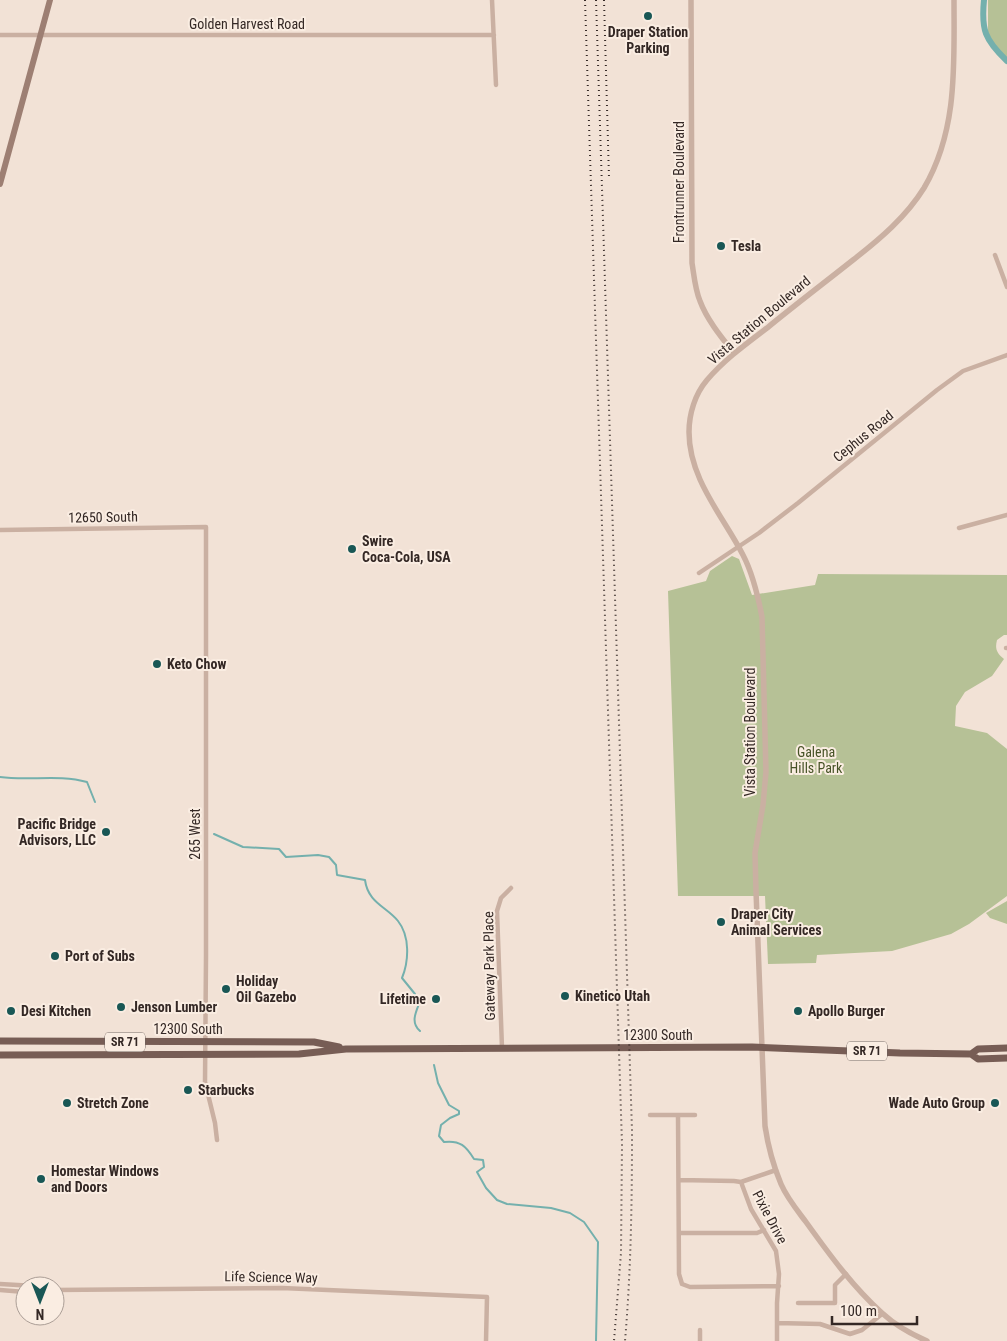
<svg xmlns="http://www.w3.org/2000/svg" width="1007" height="1341" font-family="'Roboto Condensed',sans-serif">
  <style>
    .green { fill: #b6c196 }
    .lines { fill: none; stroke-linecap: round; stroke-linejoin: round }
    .stream { stroke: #74b0ad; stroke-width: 2 }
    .canal { stroke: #74b0ad; stroke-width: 6 }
    .minor { stroke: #cab0a2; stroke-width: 4.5 }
    .tertiary { stroke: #cab0a2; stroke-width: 5.5 }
    .secondary { stroke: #9d7f73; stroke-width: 6 }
    .primary { stroke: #775d55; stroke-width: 7 }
    .rail { stroke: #342825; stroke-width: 2; stroke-dasharray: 1 4; stroke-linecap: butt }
    .poi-dot { fill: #195755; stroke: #faede2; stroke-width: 2 }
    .labels { text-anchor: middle; stroke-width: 4; stroke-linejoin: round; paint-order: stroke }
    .shield { fill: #faede2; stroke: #6f635e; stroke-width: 1 }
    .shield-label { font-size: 12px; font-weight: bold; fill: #342825 }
    .street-label { font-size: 14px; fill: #342825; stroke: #faede2 }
    .poi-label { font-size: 14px; font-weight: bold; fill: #342825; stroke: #faede2; text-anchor: start }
    .park-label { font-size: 14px; fill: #475327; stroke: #faede2 }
  </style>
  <rect width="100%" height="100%" fill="#f2e2d6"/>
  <path class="green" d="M988 0H1007V61L988 36Z
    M732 556 739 559 752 595 815 585 818 574 1007 575V635H1004L997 640C995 648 996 653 1004 659L992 676 965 692 956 706 955 726 987 733 1007 749V896L969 924 951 934 892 951 817 955 816 963 768 964 765 896H678L668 591 706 581 710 571Z
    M1007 901V924L990 918 986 913Z"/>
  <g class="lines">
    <path class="stream" d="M0 777C29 781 59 774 87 782L95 802
      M214 834 243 847 279 849 286 857 318 855 329 857 336 865 337 875 365 880C368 903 387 907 398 921 410 936 409 961 402 978L415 994 419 1004C415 1014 411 1023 420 1031
      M434 1065 438 1083 449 1105 459 1111V1114L450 1118 441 1125 439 1136 444 1142C460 1140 466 1146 474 1159L483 1160 484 1167 477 1172 486 1188 497 1200 507 1204 551 1208 570 1213 584 1222 598 1242 596 1341"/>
    <path class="canal" d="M984 0C981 30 985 40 1007 61"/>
    <path class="minor" d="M492 0 496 85
      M0 35H494
      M995 255 1007 287
      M959 528 1007 515
      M0 530 206 527V956L205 1082 215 1123 217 1140
      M699 573 759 533 798 503 937 390 963 371 1007 355
      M1006 648H1007
      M502 1048 497 911 501 898 511 888
      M650 1115H695
      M678 1115 679 1274 682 1284 690 1287 779 1286
      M679 1180 734 1181 741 1182 776 1170
      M741 1182 751 1209 776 1251 779 1274 777 1303V1341
      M679 1233H757L764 1230
      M0 1284 35 1286
      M0 1290 25 1292
      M55 1290 282 1288 487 1297 486 1341
      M798 1303H835V1285L846 1274
      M777 1323 820 1324 850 1334 862 1330 882 1314
      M700 1330V1341"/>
    <path class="tertiary" d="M691 0 692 263C694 275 695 289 700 301 707 320 722 338 734 353
      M927 1341C911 1334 895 1325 882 1313 853 1287 829 1254 806 1222 797 1210 787 1198 781 1184 773 1165 768 1146 765 1126L756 891 755 853 763 805 766 772 762 617C758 596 753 574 743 555 723 516 689 479 689 432 689 414 695 394 707 380 724 360 746 344 767 328 795 305 824 283 853 260 880 239 906 217 924 188 958 130 954 64 954 0"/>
    <path class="secondary" d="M0 184 50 0"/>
    <path class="primary" d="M0 1041 314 1042 339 1047
      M971 1054 978 1049 1007 1048
      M0 1055 299 1054 346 1049 752 1047 900 1053 971 1054 978 1059 1007 1058"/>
    <path class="rail" d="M585 0 622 1144 621 1253 614 1341
      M596 0 632 1131C632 1202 631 1271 625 1341
      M604 0 609 178"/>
  </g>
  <g class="poi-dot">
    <circle cx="648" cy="16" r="5"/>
    <circle cx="721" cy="246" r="5"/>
    <circle cx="352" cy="549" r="5"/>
    <circle cx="157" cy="664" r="5"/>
    <circle cx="106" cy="832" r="5"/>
    <circle cx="721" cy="922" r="5"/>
    <circle cx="55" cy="956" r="5"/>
    <circle cx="226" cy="989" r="5"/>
    <circle cx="565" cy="996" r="5"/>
    <circle cx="436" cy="999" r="5"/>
    <circle cx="121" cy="1007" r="5"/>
    <circle cx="11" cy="1011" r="5"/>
    <circle cx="798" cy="1011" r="5"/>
    <circle cx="188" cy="1090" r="5"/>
    <circle cx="67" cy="1103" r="5"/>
    <circle cx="995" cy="1103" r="5"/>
    <circle cx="41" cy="1179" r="5"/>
  </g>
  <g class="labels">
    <g class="shield">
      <rect x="105" y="1032.5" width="40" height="19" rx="4"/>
      <rect x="847" y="1041.5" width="40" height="19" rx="4"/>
    </g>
    <g class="shield-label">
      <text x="125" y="1046">SR 71</text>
      <text x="867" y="1055">SR 71</text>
    </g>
    <g class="street-label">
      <text x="247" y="29">Golden Harvest Road</text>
      <text transform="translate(679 182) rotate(-90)" y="5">Frontrunner Boulevard</text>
      <text transform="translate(759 320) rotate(-40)" y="5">Vista Station Boulevard</text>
      <text transform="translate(863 436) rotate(-39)" y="5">Cephus Road</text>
      <text transform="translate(103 517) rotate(-1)" y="5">12650 South</text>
      <text transform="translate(750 732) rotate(-90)" y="5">Vista Station Boulevard</text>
      <text transform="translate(195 834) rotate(-90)" y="5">265 West</text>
      <text transform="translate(489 966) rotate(-91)" y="5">Gateway Park Place</text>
      <text x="188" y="1034">12300 South</text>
      <text x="658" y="1040">12300 South</text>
      <text transform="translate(770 1217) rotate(62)" y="5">Pixie Drive</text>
      <text transform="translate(271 1277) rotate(1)" y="5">Life Science Way</text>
    </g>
    <g class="poi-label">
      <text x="648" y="37" text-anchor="middle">Draper Station<tspan x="648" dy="16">Parking</tspan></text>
      <text x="731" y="251">Tesla</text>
      <text x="362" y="546">Swire<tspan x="362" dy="16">Coca-Cola, USA</tspan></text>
      <text x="167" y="669">Keto Chow</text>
      <text x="96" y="829" text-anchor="end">Pacific Bridge<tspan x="96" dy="16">Advisors, LLC</tspan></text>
      <text x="731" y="919">Draper City<tspan x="731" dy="16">Animal Services</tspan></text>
      <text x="65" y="961">Port of Subs</text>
      <text x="236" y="986">Holiday<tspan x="236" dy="16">Oil Gazebo</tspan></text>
      <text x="575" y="1001">Kinetico Utah</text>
      <text x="426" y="1004" text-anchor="end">Lifetime</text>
      <text x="131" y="1012">Jenson Lumber</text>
      <text x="21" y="1016">Desi Kitchen</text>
      <text x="808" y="1016">Apollo Burger</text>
      <text x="198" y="1095">Starbucks</text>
      <text x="77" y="1108">Stretch Zone</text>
      <text x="985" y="1108" text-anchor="end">Wade Auto Group</text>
      <text x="51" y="1176">Homestar Windows<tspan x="51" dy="16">and Doors</tspan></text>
    </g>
    <g class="park-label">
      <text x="816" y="757">Galena<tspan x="816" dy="16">Hills Park</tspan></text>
    </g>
  </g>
  <g transform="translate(40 1301) rotate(180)"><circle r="24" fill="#faede2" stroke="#ab9e96"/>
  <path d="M0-4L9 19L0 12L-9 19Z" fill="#195755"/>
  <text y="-8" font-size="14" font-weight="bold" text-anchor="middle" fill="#342825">N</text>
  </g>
  <path d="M832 1316v8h85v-8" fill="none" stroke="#342825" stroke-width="2.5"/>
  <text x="840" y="1316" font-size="15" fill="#342825" stroke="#faede2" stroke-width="4" paint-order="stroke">100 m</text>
</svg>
